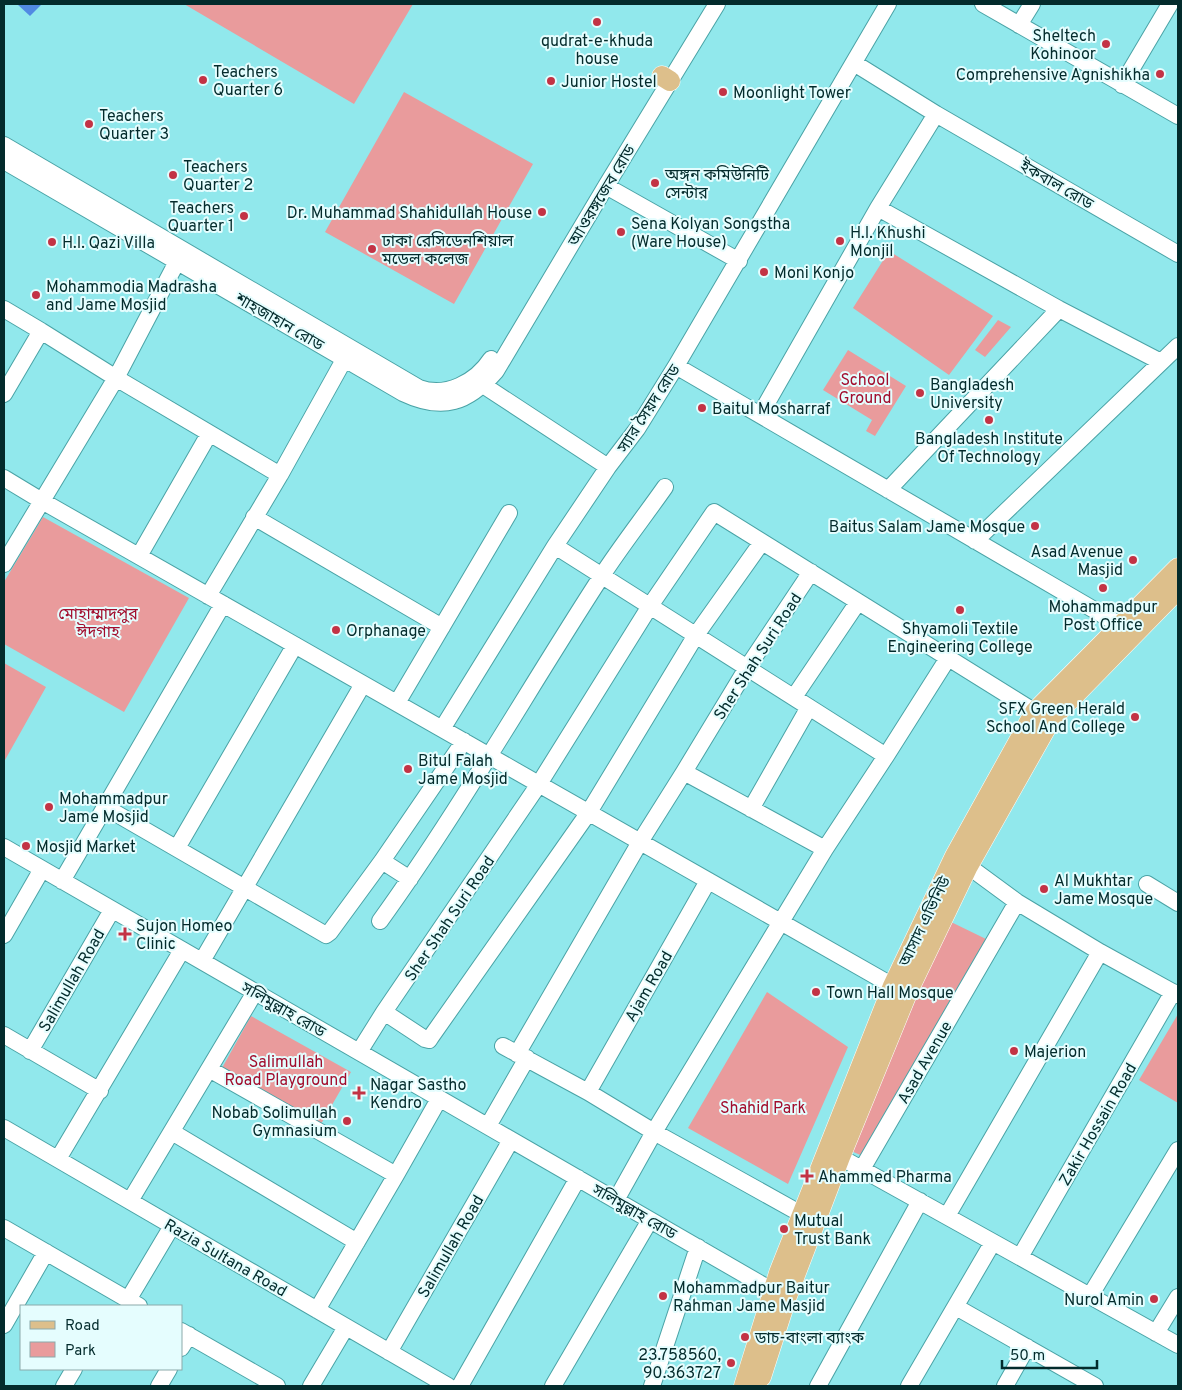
<svg xmlns="http://www.w3.org/2000/svg" width="1182" height="1390" font-family="Overpass,'Noto Sans Bengali',sans-serif">
  <style>
    .green { fill: #e99b9c }
    .water { fill: #518ae3 }
    .lines { fill: none; stroke-linecap: round; stroke-linejoin: round }
    .minor-casing { stroke: #4aa3a6; stroke-width: 18 }
    .major-casing { stroke: #fff; stroke-width: 21 }
    .minor { stroke: #fff; stroke-width: 16 }
    .major { stroke: #ddbf8b; stroke-width: 20 }
    .poi-dot { fill: #c33345; stroke: #e5fdfe; stroke-width: 2 }
    .labels { text-anchor: middle; stroke-width: 4; stroke-linejoin: round; paint-order: stroke }
    .poi-label { font-size: 16px; fill: #032b2c; stroke: #e5fdfe; text-anchor: start }
    .street-label { font-size: 16px; fill: #032b2c; stroke: #e5fdfe }
    .park-label { font-size: 16px; fill: #a20d2d; stroke: #e5fdfe }
  </style>
  <rect width="100%" height="100%" fill="#91e8ec"/>
  <path class="green" d="M184 4H413L354 104Z
    M404 92 533 164 454 304 325 232Z
    M889 251 993 316 949 375 853 308Z
    M998 320 1011 327 985 357 975 350Z
    M848 350 906 386 875 436 866 431 872 420 823 390Z
    M43 517 189 598 124 712 4 644V582Z
    M4 663 46 687 5 760 4 759Z
    M949 921 986 939 865 1157 851 1151Z
    M767 992 848 1047 788 1184 688 1128Z
    M1178 1014V1103L1139 1080Z
    M251 1016 351 1072 321 1124 222 1068Z"/>
  <path class="water" d="M17 4H42L30 16Z"/>
  <g class="lines">
    <g class="minor-casing">
      <path id="minor" d="M983 4 1178 116
        M1019 25 1032 4
        M854 63 936 114 1178 254
        M1122 85 1170 4
        M4 145 419 388C446 398 476 382 491 359
        M4 161 403 393C443 412 468 403 496 371L606 186 717 4
        M606 186 739 261
        M878 208 1059 309 1161 362
        M4 309 41 331 116 378 280 475
        M676 366 1120 625
        M476 377 483 385 608 467
        M4 394 41 331
        M760 415 878 208 936 114
        M4 478 42 501 893 986 903 990
        M888 490 1059 309
        M254 517 442 627
        M975 541 1178 346
        M555 546 886 756
        M139 556 209 434
        M4 564 116 378 181 254
        M208 596 280 475 345 358
        M794 697 858 602
        M397 703 509 513
        M442 729 555 546 608 467 637 429 676 366 888 4
        M684 772 825 849
        M105 807 326 935 330 932 382 861 464 741
        M751 809 809 707
        M4 847 773 1291 784 1295
        M177 848 295 645
        M382 861 410 879
        M968 866 1017 902 1100 952 1178 995
        M62 881 223 604
        M1147 884 1178 903
        M380 921C460 810 527 691 601 577 621 546 644 517 665 487
        M4 935 42 869
        M202 961 363 684
        M384 1012 425 1039 429 1040 431 1037 589 812 696 635 762 542
        M4 1035 100 1091
        M503 1046 588 1092 654 1132 803 1215
        M30 1051 112 910
        M359 1052 384 1012 539 784 650 606 714 512 1035 712
        M517 1054 640 842 684 772 747 668 811 572
        M209 1069 396 1175
        M588 1092 708 881
        M488 1126 527 1058
        M4 1128 448 1386
        M172 1132 357 1242
        M840 1157 1178 1345
        M58 1159 182 950
        M862 1169 1017 902
        M616 1200 654 1132 825 849 886 756 948 658
        M130 1201 255 992
        M947 1216 1100 952
        M4 1228 139 1306
        M1020 1257 1173 992
        M1090 1296 1178 1150
        M128 1300 172 1226
        M956 1307 1095 1386
        M317 1310 396 1175 439 1099
        M4 1325 46 1252
        M181 1331 277 1386
        M1156 1333 1178 1297
        M181 1348 189 1335
        M389 1352 511 1140
        M64 1386 74 1369
        M159 1386 169 1369
        M311 1386 346 1327
        M460 1386 578 1178
        M553 1386 650 1220
        M652 1386 698 1247
        M818 1386 920 1201
        M909 1386 993 1242
        M1005 1386 1027 1347"/>
    </g>
    <g class="major-casing">
      <path id="major" d="M662 76 670 81
        M761 1377 787 1296 840 1157 908 991 968 866 1051 719 1178 589
        M744 1386 779 1273 893 986 955 856 1035 712 1178 568"/>
    </g>
    <use href="#minor" class="minor"/>
    <use href="#major" class="major"/>
  </g>
  <g class="poi-dot">
    <circle cx="597" cy="22" r="5"/>
    <circle cx="1106" cy="44" r="5"/>
    <circle cx="1160" cy="74" r="5"/>
    <circle cx="203" cy="80" r="5"/>
    <circle cx="551" cy="81" r="5"/>
    <circle cx="723" cy="92" r="5"/>
    <circle cx="89" cy="124" r="5"/>
    <circle cx="173" cy="175" r="5"/>
    <circle cx="655" cy="183" r="5"/>
    <circle cx="542" cy="212" r="5"/>
    <circle cx="244" cy="216" r="5"/>
    <circle cx="621" cy="232" r="5"/>
    <circle cx="840" cy="241" r="5"/>
    <circle cx="52" cy="242" r="5"/>
    <circle cx="372" cy="249" r="5"/>
    <circle cx="764" cy="272" r="5"/>
    <circle cx="36" cy="295" r="5"/>
    <circle cx="920" cy="393" r="5"/>
    <circle cx="702" cy="408" r="5"/>
    <circle cx="989" cy="420" r="5"/>
    <circle cx="1035" cy="526" r="5"/>
    <circle cx="1133" cy="560" r="5"/>
    <circle cx="1103" cy="588" r="5"/>
    <circle cx="960" cy="610" r="5"/>
    <circle cx="336" cy="630" r="5"/>
    <circle cx="1135" cy="717" r="5"/>
    <circle cx="408" cy="769" r="5"/>
    <circle cx="49" cy="807" r="5"/>
    <circle cx="26" cy="846" r="5"/>
    <circle cx="1044" cy="889" r="5"/>
    <path d="M122.5 926.5h5v5h5v5h-5v5h-5v-5h-5v-5h5z"/>
    <circle cx="816" cy="992" r="5"/>
    <circle cx="1014" cy="1051" r="5"/>
    <path d="M356.5 1085.5h5v5h5v5h-5v5h-5v-5h-5v-5h5z"/>
    <circle cx="347" cy="1121" r="5"/>
    <path d="M804.5 1168.5h5v5h5v5h-5v5h-5v-5h-5v-5h5z"/>
    <circle cx="784" cy="1229" r="5"/>
    <circle cx="663" cy="1296" r="5"/>
    <circle cx="1154" cy="1299" r="5"/>
    <circle cx="745" cy="1337" r="5"/>
    <circle cx="731" cy="1363" r="5"/>
  </g>
  <g class="labels">
    <g class="poi-label">
      <text x="1096" y="41" text-anchor="end">Sheltech<tspan x="1096" dy="18">Kohinoor</tspan></text>
      <text x="597" y="46" text-anchor="middle">qudrat-e-khuda<tspan x="597" dy="18">house</tspan></text>
      <text x="213" y="77">Teachers<tspan x="213" dy="18">Quarter 6</tspan></text>
      <text x="1150" y="80" text-anchor="end">Comprehensive Agnishikha</text>
      <text x="561" y="87">Junior Hostel</text>
      <text x="733" y="98">Moonlight Tower</text>
      <text x="99" y="121">Teachers<tspan x="99" dy="18">Quarter 3</tspan></text>
      <text x="183" y="172">Teachers<tspan x="183" dy="18">Quarter 2</tspan></text>
      <text x="665" y="180">অঙ্গন কমিউনিটি<tspan x="665" dy="18">সেন্টার</tspan></text>
      <text x="234" y="213" text-anchor="end">Teachers<tspan x="234" dy="18">Quarter 1</tspan></text>
      <text x="532" y="218" text-anchor="end">Dr. Muhammad Shahidullah House</text>
      <text x="631" y="229">Sena Kolyan Songstha<tspan x="631" dy="18">(Ware House)</tspan></text>
      <text x="850" y="238">H.I. Khushi<tspan x="850" dy="18">Monjil</tspan></text>
      <text x="382" y="246">ঢাকা রেসিডেনশিয়াল<tspan x="382" dy="18">মডেল কলেজ</tspan></text>
      <text x="62" y="248">H.I. Qazi Villa</text>
      <text x="774" y="278">Moni Konjo</text>
      <text x="46" y="292">Mohammodia Madrasha<tspan x="46" dy="18">and Jame Mosjid</tspan></text>
      <text x="930" y="390">Bangladesh<tspan x="930" dy="18">University</tspan></text>
      <text x="712" y="414">Baitul Mosharraf</text>
      <text x="989" y="444" text-anchor="middle">Bangladesh Institute<tspan x="989" dy="18">Of Technology</tspan></text>
      <text x="1025" y="532" text-anchor="end">Baitus Salam Jame Mosque</text>
      <text x="1123" y="557" text-anchor="end">Asad Avenue<tspan x="1123" dy="18">Masjid</tspan></text>
      <text x="1103" y="612" text-anchor="middle">Mohammadpur<tspan x="1103" dy="18">Post Office</tspan></text>
      <text x="960" y="634" text-anchor="middle">Shyamoli Textile<tspan x="960" dy="18">Engineering College</tspan></text>
      <text x="346" y="636">Orphanage</text>
      <text x="1125" y="714" text-anchor="end">SFX Green Herald<tspan x="1125" dy="18">School And College</tspan></text>
      <text x="418" y="766">Bitul Falah<tspan x="418" dy="18">Jame Mosjid</tspan></text>
      <text x="59" y="804">Mohammadpur<tspan x="59" dy="18">Jame Mosjid</tspan></text>
      <text x="36" y="852">Mosjid Market</text>
      <text x="1054" y="886">Al Mukhtar<tspan x="1054" dy="18">Jame Mosque</tspan></text>
      <text x="136" y="931">Sujon Homeo<tspan x="136" dy="18">Clinic</tspan></text>
      <text x="826" y="998">Town Hall Mosque</text>
      <text x="1024" y="1057">Majerion</text>
      <text x="370" y="1090">Nagar Sastho<tspan x="370" dy="18">Kendro</tspan></text>
      <text x="337" y="1118" text-anchor="end">Nobab Solimullah<tspan x="337" dy="18">Gymnasium</tspan></text>
      <text x="818" y="1182">Ahammed Pharma</text>
      <text x="794" y="1226">Mutual<tspan x="794" dy="18">Trust Bank</tspan></text>
      <text x="673" y="1293">Mohammadpur Baitur<tspan x="673" dy="18">Rahman Jame Masjid</tspan></text>
      <text x="1144" y="1305" text-anchor="end">Nurol Amin</text>
      <text x="755" y="1343">ডাচ-বাংলা ব্যাংক</text>
      <text x="721" y="1360" text-anchor="end">23.758560,<tspan x="721" dy="18">90.363727</tspan></text>
    </g>
    <g class="street-label">
      <text transform="translate(1057 184) rotate(30)" y="6">ইকবাল রোড</text>
      <text transform="translate(601 195) rotate(-59)" y="6">আওরঙ্গজেব রোড</text>
      <text transform="translate(280 321) rotate(30)" y="6">শাহজাহান রোড</text>
      <text transform="translate(648 408) rotate(-57)" y="6">স্যার সৈয়দ রোড</text>
      <text transform="translate(757 656) rotate(-57)" y="6">Sher Shah Suri Road</text>
      <text transform="translate(449 918) rotate(-56)" y="6">Sher Shah Suri Road</text>
      <text transform="translate(924 921) rotate(-64)" y="6">আসাদ এভিনিউ</text>
      <text transform="translate(71 980) rotate(-60)" y="6">Salimullah Road</text>
      <text transform="translate(648 986) rotate(-60)" y="6">Ajam Road</text>
      <text transform="translate(284 1009) rotate(30)" y="6">সলিমুল্লাহ রোড</text>
      <text transform="translate(924 1062) rotate(-60)" y="6">Asad Avenue</text>
      <text transform="translate(1097 1124) rotate(-60)" y="6">Zakir Hossain Road</text>
      <text transform="translate(635 1211) rotate(30)" y="6">সলিমুল্লাহ রোড</text>
      <text transform="translate(450 1246) rotate(-60)" y="6">Salimullah Road</text>
      <text transform="translate(226 1257) rotate(30)" y="6">Razia Sultana Road</text>
    </g>
    <g class="park-label">
      <text x="865" y="385">School<tspan x="865" dy="18">Ground</tspan></text>
      <text x="98" y="619">মোহাম্মাদপুর<tspan x="98" dy="18">ঈদগাহ</tspan></text>
      <text x="286" y="1067">Salimullah<tspan x="286" dy="18">Road Playground</tspan></text>
      <text x="763" y="1113">Shahid Park</text>
    </g>
  </g>
  <rect width="1182" height="1390" fill="none" stroke="#032b2c" stroke-width="10"/>
  <rect x="20" y="1305" width="162" height="65" fill="#e5fdfe" stroke="#8ba9aa"/>
  <rect x="30" y="1321" width="25" height="8" fill="#ddbf8b" stroke="#8ba9aa"/>
  <text x="65" y="1330" font-size="15" fill="#032b2c">Road</text>
  <rect x="30" y="1342" width="25" height="15" fill="#e99b9c" stroke="#8ba9aa"/>
  <text x="65" y="1355" font-size="15" fill="#032b2c">Park</text>
  <path d="M1002 1360v8h95v-8" fill="none" stroke="#032b2c" stroke-width="2.5"/>
  <text x="1010" y="1360" font-size="15" fill="#032b2c" stroke="#e5fdfe" stroke-width="4" paint-order="stroke">50 m</text>
</svg>
